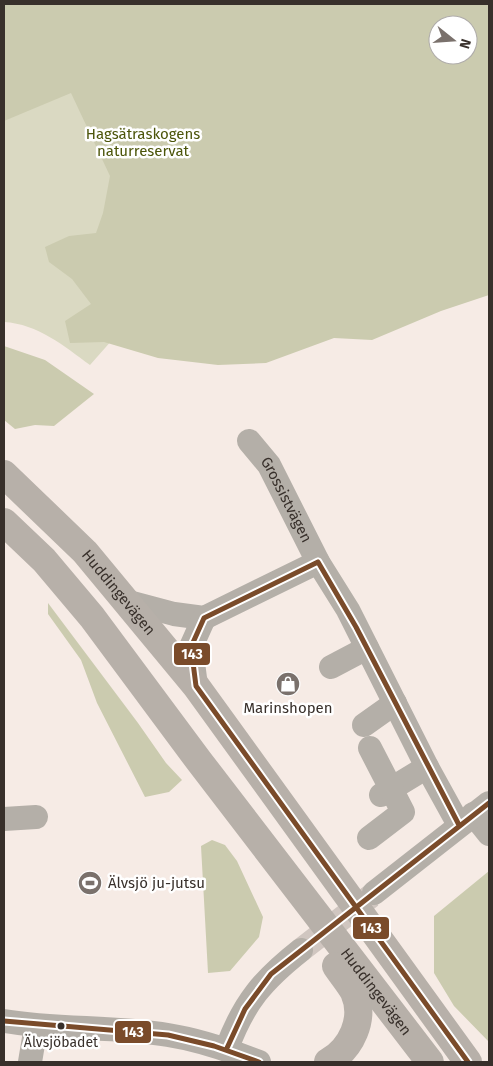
<svg xmlns="http://www.w3.org/2000/svg" width="493" height="1066" font-family="'Fira Sans',sans-serif">
  <style>
    .green { fill: #dad9c2; fill-rule: evenodd }
    .forest { fill: #cbcbaf; fill-rule: evenodd }
    .lines { fill: none; stroke-linecap: round; stroke-linejoin: round }
    .minor-tunnel { stroke: #d0c6c0; stroke-width: 24; stroke-dasharray: 24 12; stroke-linecap: butt }
    .minor { stroke: #b4afa8; stroke-width: 24 }
    .major { stroke: #b7b0a9; stroke-width: 28 }
    .bus-1-casing { stroke: #fff; stroke-width: 9 }
    .bus-1 { stroke: #7a4b2a; stroke-width: 5 }
    .bus-dot { fill: #38302b; stroke: #fff; stroke-width: 2 }
    .labels { text-anchor: middle; stroke-width: 5; stroke-linejoin: round; paint-order: stroke }
    .bus-label { font-size: 14px; fill: #38302b; stroke: #fff }
    .park-label { font-size: 15px; fill: #4c550a; stroke: #fff }
    .street-label { font-size: 15px; fill: #38302b; stroke: #fff }
    .poi-label { font-size: 15px; fill: #38302b; stroke: #fff }
    .line-badge { stroke: #fff; stroke-width: 2 }
    .badge-label { font-size: 14px; text-anchor: middle; font-weight: bold; fill: #fff }
  </style>
  <rect width="100%" height="100%" fill="#f6ebe5"/>
  <path class="green" d="M4 4H489V154L128 322 90 365C64 346 38 324 4 322ZM438 25H468V55H438Z"/>
  <path class="forest" d="M4 4H489V295L441 311 372 340 334 338 266 363 218 365 158 358 104 342 70 343 65 321 91 304 72 279 49 262 45 247 69 236 96 233 103 213 110 176 71 93 4 121ZM438 25H468V55H438Z
    M4 346 45 360 94 394 54 426 35 425 15 429 4 420Z
    M48 603 138 723 166 763 182 780 169 792 145 797 97 703 81 660 48 614Z
    M212 840 225 845 237 861 263 917 259 937 230 971 208 973 201 846Z
    M489 871V1042L454 1006 434 973V916Z"/>
  <g class="lines">
    <path class="minor-tunnel" d="M301 950 371 896"/>
    <g class="minor">
      <path id="s1" d="M249 441 269 465 318 562 348 610 427 767 459 825"/>
      <path d="M129 602 174 614 204 618 318 562"/>
      <path d="M331 667 367 648"/>
      <path d="M196 686 191 647 204 618"/>
      <path d="M364 725 395 703"/>
      <path d="M381 795 427 767"/>
      <path d="M473 814 489 834"/>
      <path d="M4 819 36 817"/>
      <path d="M369 838 403 812 370 748"/>
      <path d="M374 893 489 803"/>
      <path d="M4 1021C58 1030 114 1026 168 1035 200 1040 229 1050 259 1062"/>
      <path d="M227 1048C244 1002 263 980 301 950"/>
      <path d="M30 1062 36 1026"/>
    </g>
    <g class="major">
      <path id="s2" d="M4 474 85 552 196 686 468 1062"/>
      <path id="s3" d="M4 522 44 560 92 617 199 761 430 1062"/>
      <path d="M328 1062C351 1049 366 1019 354 992 349 983 342 975 336 966"/>
    </g>
    <g class="bus-1-casing">
      <path id="bus-1" d="M318 562 204 618 191 647 196 686 468 1062
        M318 562 356 627 459 825
        M4 1021 168 1035 214 1046 259 1062
        M227 1048 245 1009 271 974 489 803"/>
    </g>
    <use href="#bus-1" class="bus-1"/>
  </g>
  <defs>
    <g id="shop-disc" transform="scale(1.25)"><circle r="9.5" fill="#7a716c" stroke="#fff"/><path d="M-5-2.5h2.3a2.7 3.5 0 0 1 5.4 0H5L5.5 6h-11ZM-1.5-2.5h3a1.5 2.3 0 0 0-3 0Z" fill="#fff"/></g>
    <g id="stadium-disc" transform="scale(1.25)"><circle r="9.5" fill="#7a716c" stroke="#fff"/><path d="M0-5a6.5 5 0 1 0 0 10a6.5 5 0 1 0 0-10ZM-3.5-1.8h7v3.6h-7Z" fill="#fff"/></g>
  </defs>
  <g fill-rule="evenodd">
    <use href="#shop-disc" x="288" y="684"/>
    <use href="#stadium-disc" x="90" y="883"/>
  </g>
  <circle class="bus-dot" cx="61" cy="1026" r="4.5"/>
  <g class="labels">
    <g class="bus-label">
      <text x="61" y="1047">Älvsjöbadet</text>
    </g>
    <g class="park-label">
      <text x="143" y="139">Hagsätraskogens<tspan x="143" dy="17">naturreservat</tspan></text>
    </g>
    <g class="street-label">
      <text dy="5" stroke="none"><textPath href="#s1" startOffset="70">Grossistvägen</textPath></text>
      <text dy="5" stroke="none"><textPath href="#s2" startOffset="165">Huddingevägen</textPath></text>
      <text dy="5" stroke="none"><textPath href="#s3" startOffset="600">Huddingevägen</textPath></text>
    </g>
    <g class="poi-label">
      <text x="288" y="713">Marinshopen</text>
      <text x="108" y="888" text-anchor="start">Älvsjö ju-jutsu</text>
    </g>
  </g>
  <g class="line-badge">
    <rect x="173" y="642" width="38" height="24" rx="5" fill="#7a4b2a"/>
    <rect x="352" y="916" width="38" height="24" rx="5" fill="#7a4b2a"/>
    <rect x="114" y="1020" width="38" height="24" rx="5" fill="#7a4b2a"/>
  </g>
  <g class="badge-label">
    <text x="192" y="659">143</text>
    <text x="371" y="933">143</text>
    <text x="133" y="1037">143</text>
  </g>
  <rect width="493" height="1066" fill="none" stroke="#38302b" stroke-width="10"/>
  <g transform="translate(453 40) rotate(107)"><circle r="24" fill="#ffffff" stroke="#afacaa"/>
  <path d="M0-4L9 19L0 12L-9 19Z" fill="#7a716c"/>
  <text y="-8" font-size="14" font-weight="bold" text-anchor="middle" fill="#38302b">N</text>
  </g>
</svg>
